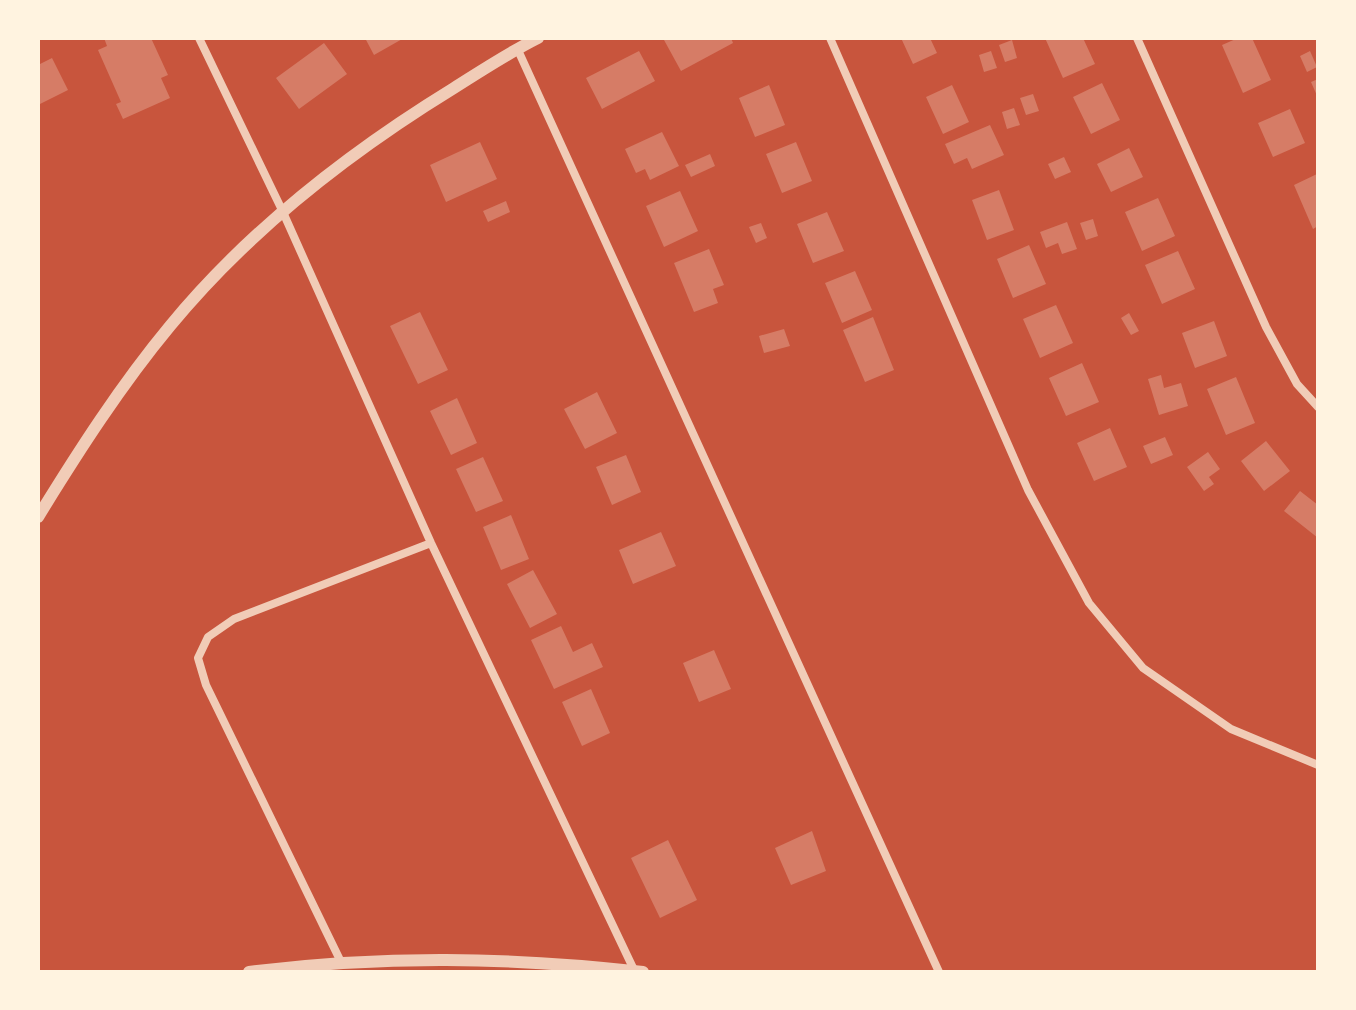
<svg xmlns="http://www.w3.org/2000/svg" width="1356" height="1010" font-family="'Titillium Web',sans-serif">
  <style>
    .building { fill: #d67c66 }
    .lines { fill: none; stroke-linecap: round; stroke-linejoin: round }
    .minor { stroke: #f1ccb7; stroke-width: 8 }
    .tertiary { stroke: #f1ccb7; stroke-width: 12 }
  </style>
  <rect width="100%" height="100%" fill="#c8553d"/>
  <path class="building" d="M104 38H151L168 75 161 78 170 98 123 119 116 104 121 102 98 50 107 46Z
    M365 38H404L374 55Z
    M669 38H731L733 43 681 71 664 40Z
    M901 38H930L937 53 913 64Z
    M1045 38H1083L1095 64 1063 78Z
    M1238 38H1252L1271 80 1243 93 1222 45Z
    M1012 40 1017 58 1005 62 999 45Z
    M324 43 347 74 299 109 276 78Z
    M639 51 655 81 602 109 586 78Z
    M991 51 997 68 984 72 979 55Z
    M1310 51 1317 67 1307 72 1300 56Z
    M52 58 68 90 38 105V65Z
    M1318 79V98L1311 82Z
    M1102 83 1120 120 1091 134 1073 97Z
    M769 85 785 125 755 137 739 98Z
    M952 85 969 122 943 134 926 97Z
    M1033 94 1039 111 1026 115 1020 98Z
    M1014 108 1020 125 1007 129 1002 112Z
    M1290 109 1305 143 1273 157 1258 123Z
    M990 125 1004 155 972 169 967 158 954 164 945 144Z
    M662 132 679 166 650 180 645 169 636 173 625 149Z
    M480 142 497 179 446 202 430 165Z
    M796 142 812 181 782 193 766 154Z
    M1129 148 1143 177 1111 192 1097 164Z
    M710 154 715 166 691 177 685 165Z
    M1064 157 1071 172 1055 179 1048 164Z
    M1317 174 1318 226 1313 229 1294 185Z
    M999 190 1014 230 987 240 972 200Z
    M680 191 698 231 664 247 646 206Z
    M1158 198 1175 236 1142 251 1125 212Z
    M506 201 510 212 488 222 483 211Z
    M827 212 844 251 813 263 797 224Z
    M1093 219 1098 236 1086 240 1080 223Z
    M1067 222 1077 249 1062 254 1058 243 1046 248 1040 232Z
    M761 223 767 238 756 243 749 227Z
    M1029 245 1046 284 1013 298 997 259Z
    M709 249 724 285 713 289 718 303 694 312 674 263Z
    M1178 251 1195 289 1162 304 1145 265Z
    M855 271 872 310 842 323 825 283Z
    M1056 305 1073 343 1040 358 1023 319Z
    M420 312 448 370 418 384 390 326Z
    M1129 313 1139 331 1131 335 1121 318Z
    M873 317 894 370 865 382 843 330Z
    M1214 321 1227 356 1195 368 1182 333Z
    M784 329 790 346 764 353 759 336Z
    M1082 363 1099 402 1066 416 1049 378Z
    M1161 375 1164 388 1181 383 1188 406 1159 415 1148 379Z
    M1236 377 1255 423 1226 435 1207 389Z
    M597 392 617 433 585 449 564 409Z
    M457 398 477 443 451 455 430 411Z
    M1110 428 1127 467 1094 481 1077 443Z
    M1165 437 1173 455 1151 464 1143 446Z
    M1266 441 1290 471 1264 491 1241 461Z
    M1208 452 1220 469 1209 477 1214 484 1204 491 1187 467Z
    M626 455 641 492 612 505 596 467Z
    M483 457 503 501 476 512 456 469Z
    M1300 491 1318 505V538L1284 511Z
    M511 515 529 559 501 570 483 527Z
    M661 532 676 566 633 584 619 550Z
    M533 570 557 614 530 628 507 584Z
    M561 626 573 652 592 643 603 667 554 689 531 640Z
    M714 650 731 689 699 702 683 663Z
    M591 689 610 733 582 746 562 702Z
    M812 831 826 871 791 885 775 848Z
    M668 840 697 900 660 918 631 858Z"/>
  <g class="lines">
    <path class="minor" d="M199 38 282 210 431 543 635 972
      M830 38 1028 490 1089 603 1143 668 1231 729 1318 765
      M1137 38 1266 327 1297 384 1318 407
      M517 48 939 972
      M341 962 206 685 198 658 208 637 234 619 431 543"/>
    <path class="tertiary" d="M38 517C78 452 121 385 170 326 249 230 348 153 454 88 481 71 508 53 538 38
      M249 972C383 955 509 957 643 972"/>
  </g>
  <rect width="1356" height="1010" fill="none" stroke="#fff3e0" stroke-width="80"/>
</svg>
